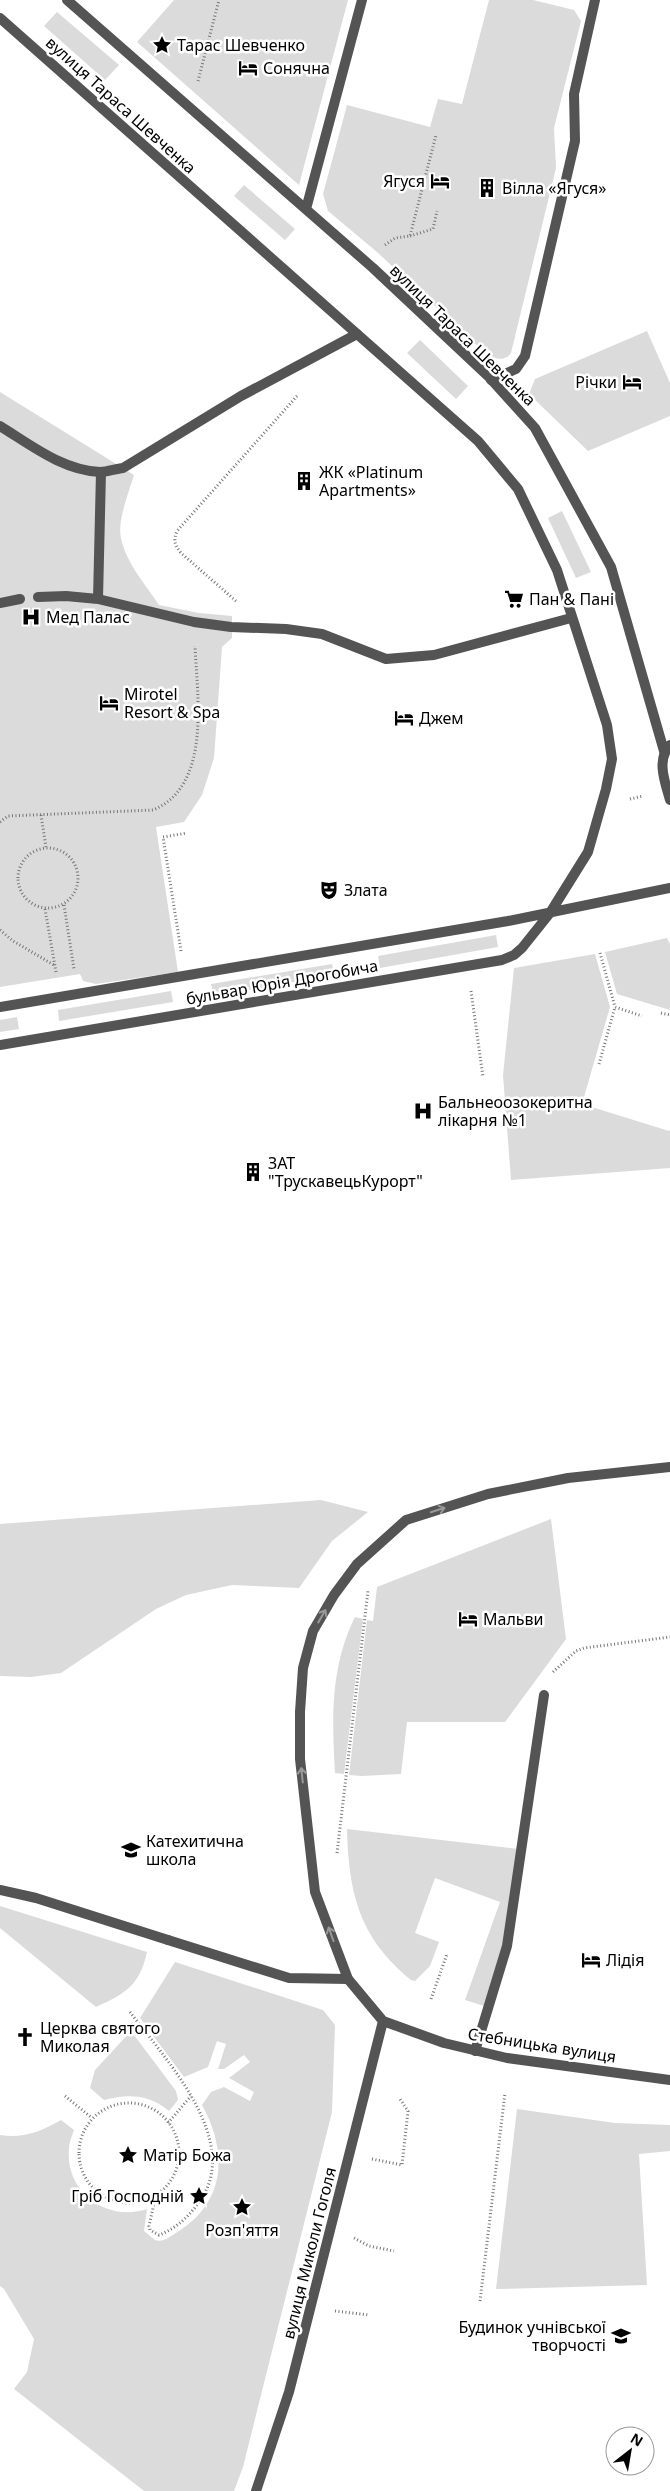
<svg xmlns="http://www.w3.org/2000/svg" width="670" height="2491" font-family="'Noto Sans',sans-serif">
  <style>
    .green { fill: #dbdbdb }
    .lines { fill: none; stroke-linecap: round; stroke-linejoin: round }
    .path { stroke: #767676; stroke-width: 3; stroke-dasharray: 1 2.5; stroke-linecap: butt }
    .service { stroke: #545454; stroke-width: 10 }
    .pedestrian { stroke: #545454; stroke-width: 10 }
    .minor { stroke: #545454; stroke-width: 10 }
    .oneway { stroke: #989898 }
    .labels { text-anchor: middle; stroke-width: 5; stroke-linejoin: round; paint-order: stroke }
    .poi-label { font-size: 16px; fill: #000; stroke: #fff; text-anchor: start }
    .street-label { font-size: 16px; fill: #000; stroke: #fff }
  </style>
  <rect width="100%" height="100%" fill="#fff"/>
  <path class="green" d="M174 0H348L299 185 137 42Z
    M489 0H533L574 10 581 21 554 128 556 168 511 353C503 363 495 358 485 353L377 252 328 211 323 194 347 105 430 127 438 99 462 104Z
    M57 12 119 65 105 80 44 26Z
    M244 185 295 229 285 240 234 196Z
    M647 331 670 383V416L588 451 529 394 535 379Z
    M420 340 468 386 456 399 407 353Z
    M0 392 134 475C129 492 117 521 121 538 126 563 146 585 159 605L199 613 232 616V638L222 647 214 758 202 795 184 822 156 827 178 972 96 984 83 981 80 974 0 987Z
    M562 511 591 572 576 578 548 518Z
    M496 935 498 947 380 968 378 956Z
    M667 938 670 944V1010L617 994 605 952Z
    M595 954 610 1007 582 1104 669 1131 670 1129V1168L511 1180 503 1075 514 968Z
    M332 964 334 975 214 996 211 984Z
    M171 991 173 1002 59 1021 58 1010Z
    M17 1017 19 1029 0 1032V1020Z
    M321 1500 368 1512 332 1541 299 1588 232 1585 186 1595 156 1609 61 1673 31 1677 0 1676V1524Z
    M551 1519 566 1639 505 1722H407L401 1774 362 1776 349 1775 367 1620 373 1621 377 1587Z
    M355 1617 363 1619 344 1774 335 1773C332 1719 330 1667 355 1617Z
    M347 1829 519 1849 504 1943 484 2006 465 2000 500 1902 435 1878 415 1933 439 1942 430 1966 415 1981 411 1980C359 1937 349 1894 347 1829Z
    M0 1906 147 1952C140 1985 125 1994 96 2007L0 1928Z
    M175 1962 323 2010 335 2025 332 2112 243 2467 234 2491H144L14 2389 27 2372 34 2339 4 2289 0 2286V2135C23 2139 42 2131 61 2120L74 2130C72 2136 69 2143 69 2149 65 2193 108 2222 147 2209L144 2231 155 2240C164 2243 172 2235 179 2231 227 2200 227 2150 202 2105L211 2092 224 2087 250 2101 254 2092 229 2078 250 2062 244 2055 224 2069H218L226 2044 217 2041 208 2067 184 2077 140 2018Z
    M131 2031 176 2091 178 2100 169 2111C148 2094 128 2094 104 2100L90 2088 95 2070Z
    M517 2109 615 2123 670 2125V2151L639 2154 647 2285 496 2289Z"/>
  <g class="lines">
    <path class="path" d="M198 81 219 0
      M410 236 433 229 437 211
      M385 245 395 238 410 236 436 135
      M236 601 181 553C175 545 173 541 177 531L297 396
      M630 799 643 796
      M41 815 46 847
      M0 822 8 816 153 810C212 786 197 696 195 646
      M18 878a30 30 0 1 1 60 0a30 30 0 1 1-60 0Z
      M64 905 74 969
      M45 909 56 972
      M0 930 13 941 54 965
      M181 951 163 837 187 833
      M600 953 615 1007
      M471 991 483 1077
      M661 1013 670 1015
      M599 1064 615 1007 642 1016
      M553 1672 576 1651 584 1648 670 1637
      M337 1853 368 1591
      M431 1999 447 1954
      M130 2012C166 2060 246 2144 197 2205 187 2218 175 2229 159 2235L150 2230 149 2226 156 2195
      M65 2096 92 2118
      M79 2153a50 50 0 1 1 100 0a50 50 0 1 1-100 0Z
      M168 2123 191 2096
      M372 2159 402 2165 408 2111 400 2099
      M354 2238 369 2246 394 2251
      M480 2301 505 2093
      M335 2311 369 2315"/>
    <path class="service" d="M491 380 516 369 525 356 575 141 574 94 595 0
      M0 426C31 445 62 470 100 472 107 472 115 469 123 468L241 396 357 334
      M38 597 66 596 98 599 194 622 231 627 286 629 322 634 386 659 434 655 571 618
      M98 599 101 472
      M0 603 20 599
      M168 1940 289 1978 348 1979
      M475 2051 507 1946 544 1695"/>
    <path class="pedestrian" d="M67 0 373 268 488 376 535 428 611 567 664 751
      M0 18 478 441 518 489 557 570 607 725 612 759 606 789 588 852 550 913 522 948 514 955 502 960 0 1045
      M306 209 362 0
      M0 1007 508 921 670 888
      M0 1890 36 1898 168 1940"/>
    <path class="minor" d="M670 745C656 760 665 782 670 800
      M670 1467 568 1478 488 1494 406 1520 357 1564 334 1595 313 1631 303 1668 300 1712V1759L315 1892 348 1979 383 2021 444 2043 507 2058 670 2080
      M256 2491 289 2392 383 2021"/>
  </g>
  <defs><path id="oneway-shaft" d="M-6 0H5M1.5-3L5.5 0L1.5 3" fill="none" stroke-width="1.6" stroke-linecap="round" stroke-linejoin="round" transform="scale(1.25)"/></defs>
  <g class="oneway">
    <use href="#oneway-shaft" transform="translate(438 1510) rotate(-18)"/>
    <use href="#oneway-shaft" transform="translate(322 1616) rotate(-60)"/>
    <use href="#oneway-shaft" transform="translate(302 1775) rotate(-96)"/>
    <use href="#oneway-shaft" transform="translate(331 1934) rotate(-110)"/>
  </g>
  <defs>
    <g id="sight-bare" transform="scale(1.5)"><path d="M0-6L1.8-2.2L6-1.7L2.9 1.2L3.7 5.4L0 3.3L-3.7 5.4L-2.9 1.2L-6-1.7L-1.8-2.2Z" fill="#000" stroke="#fff" stroke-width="2.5" paint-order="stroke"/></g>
    <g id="hotel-bare" transform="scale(1.5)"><path d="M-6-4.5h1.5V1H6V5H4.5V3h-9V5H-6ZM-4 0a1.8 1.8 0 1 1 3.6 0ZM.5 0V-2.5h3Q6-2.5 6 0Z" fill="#000" stroke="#fff" stroke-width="2.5" paint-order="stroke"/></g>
    <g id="building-bare" transform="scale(1.5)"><path d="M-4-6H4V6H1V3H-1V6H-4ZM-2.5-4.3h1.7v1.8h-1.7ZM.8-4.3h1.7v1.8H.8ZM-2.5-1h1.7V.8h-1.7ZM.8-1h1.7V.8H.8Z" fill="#000" stroke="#fff" stroke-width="2.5" paint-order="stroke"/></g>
    <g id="supermarket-bare" transform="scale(1.5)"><path d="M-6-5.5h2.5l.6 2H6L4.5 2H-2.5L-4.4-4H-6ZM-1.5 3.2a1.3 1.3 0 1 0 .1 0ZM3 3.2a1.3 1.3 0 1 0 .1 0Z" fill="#000" stroke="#fff" stroke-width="2.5" paint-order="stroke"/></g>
    <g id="hospital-bare" transform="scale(1.5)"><path d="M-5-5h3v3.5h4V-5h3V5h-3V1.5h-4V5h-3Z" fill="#000" stroke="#fff" stroke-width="2.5" paint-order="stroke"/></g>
    <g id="theatre-bare" transform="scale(1.5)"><path d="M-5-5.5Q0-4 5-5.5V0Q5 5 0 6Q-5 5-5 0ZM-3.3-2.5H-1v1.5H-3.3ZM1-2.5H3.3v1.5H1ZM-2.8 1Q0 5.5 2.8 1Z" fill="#000" stroke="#fff" stroke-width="2.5" paint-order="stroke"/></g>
    <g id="school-bare" transform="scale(1.5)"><path d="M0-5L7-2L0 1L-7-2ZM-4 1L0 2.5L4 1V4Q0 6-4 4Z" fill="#000" stroke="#fff" stroke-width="2.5" paint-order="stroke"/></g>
    <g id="church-bare" transform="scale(1.5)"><path d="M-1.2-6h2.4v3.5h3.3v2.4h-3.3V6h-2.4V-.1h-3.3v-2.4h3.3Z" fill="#000" stroke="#fff" stroke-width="2.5" paint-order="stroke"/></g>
  </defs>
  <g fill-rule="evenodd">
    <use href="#sight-bare" x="162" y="45"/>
    <use href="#hotel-bare" x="248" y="68"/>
    <use href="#hotel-bare" x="440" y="181"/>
    <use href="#building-bare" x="487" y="188"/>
    <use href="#hotel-bare" x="632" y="382"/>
    <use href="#building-bare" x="304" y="481"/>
    <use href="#supermarket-bare" x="514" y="599"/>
    <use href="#hospital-bare" x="31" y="617"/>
    <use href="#hotel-bare" x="109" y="703"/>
    <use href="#hotel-bare" x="404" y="718"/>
    <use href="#theatre-bare" x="329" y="890"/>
    <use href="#hospital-bare" x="423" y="1111"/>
    <use href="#building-bare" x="253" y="1172"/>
    <use href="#hotel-bare" x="468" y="1619"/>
    <use href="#school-bare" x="131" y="1850"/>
    <use href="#hotel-bare" x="591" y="1960"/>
    <use href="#church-bare" x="25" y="2037"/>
    <use href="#sight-bare" x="128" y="2155"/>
    <use href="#sight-bare" x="199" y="2196"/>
    <use href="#sight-bare" x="242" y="2207"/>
    <use href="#school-bare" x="621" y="2336"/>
  </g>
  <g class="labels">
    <g class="poi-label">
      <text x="177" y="51">Тарас Шевченко</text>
      <text x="263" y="74">Сонячна</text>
      <text x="425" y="187" text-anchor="end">Ягуся</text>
      <text x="502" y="194">Вілла «Ягуся»</text>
      <text x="617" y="388" text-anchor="end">Річки</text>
      <text x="319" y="478">ЖК «Platinum<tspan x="319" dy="18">Apartments»</tspan></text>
      <text x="529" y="605">Пан &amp; Пані</text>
      <text x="46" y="623">Мед Палас</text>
      <text x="124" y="700">Mirotel<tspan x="124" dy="18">Resort &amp; Spa</tspan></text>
      <text x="419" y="724">Джем</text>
      <text x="344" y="896">Злата</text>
      <text x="438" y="1108">Бальнеоозокеритна<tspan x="438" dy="18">лікарня №1</tspan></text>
      <text x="268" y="1169">ЗАТ<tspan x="268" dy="18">"ТрускавецьКурорт"</tspan></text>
      <text x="483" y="1625">Мальви</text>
      <text x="146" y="1847">Катехитична<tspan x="146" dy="18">школа</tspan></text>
      <text x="606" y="1966">Лідія</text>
      <text x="40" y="2034">Церква святого<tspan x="40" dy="18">Миколая</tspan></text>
      <text x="143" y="2161">Матір Божа</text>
      <text x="184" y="2202" text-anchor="end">Гріб Господній</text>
      <text x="242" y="2236" text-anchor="middle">Розп'яття</text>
      <text x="606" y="2333" text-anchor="end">Будинок учнівської<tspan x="606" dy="18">творчості</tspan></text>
    </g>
    <g class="street-label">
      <text transform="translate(121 105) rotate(42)" y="6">вулиця Тараса Шевченка</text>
      <text transform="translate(463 335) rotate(44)" y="6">вулиця Тараса Шевченка</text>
      <text transform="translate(282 982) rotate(-10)" y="6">бульвар Юрія Дрогобича</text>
      <text transform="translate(542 2045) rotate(9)" y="6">Стебницька вулиця</text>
      <text transform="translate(309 2253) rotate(-76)" y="6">вулиця Миколи Гоголя</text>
    </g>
  </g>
  <g transform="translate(630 2451) rotate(31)"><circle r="24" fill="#ffffff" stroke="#999999"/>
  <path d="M0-4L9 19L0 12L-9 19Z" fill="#000000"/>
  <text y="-8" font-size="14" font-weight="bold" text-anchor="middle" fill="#000000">N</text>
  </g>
</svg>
